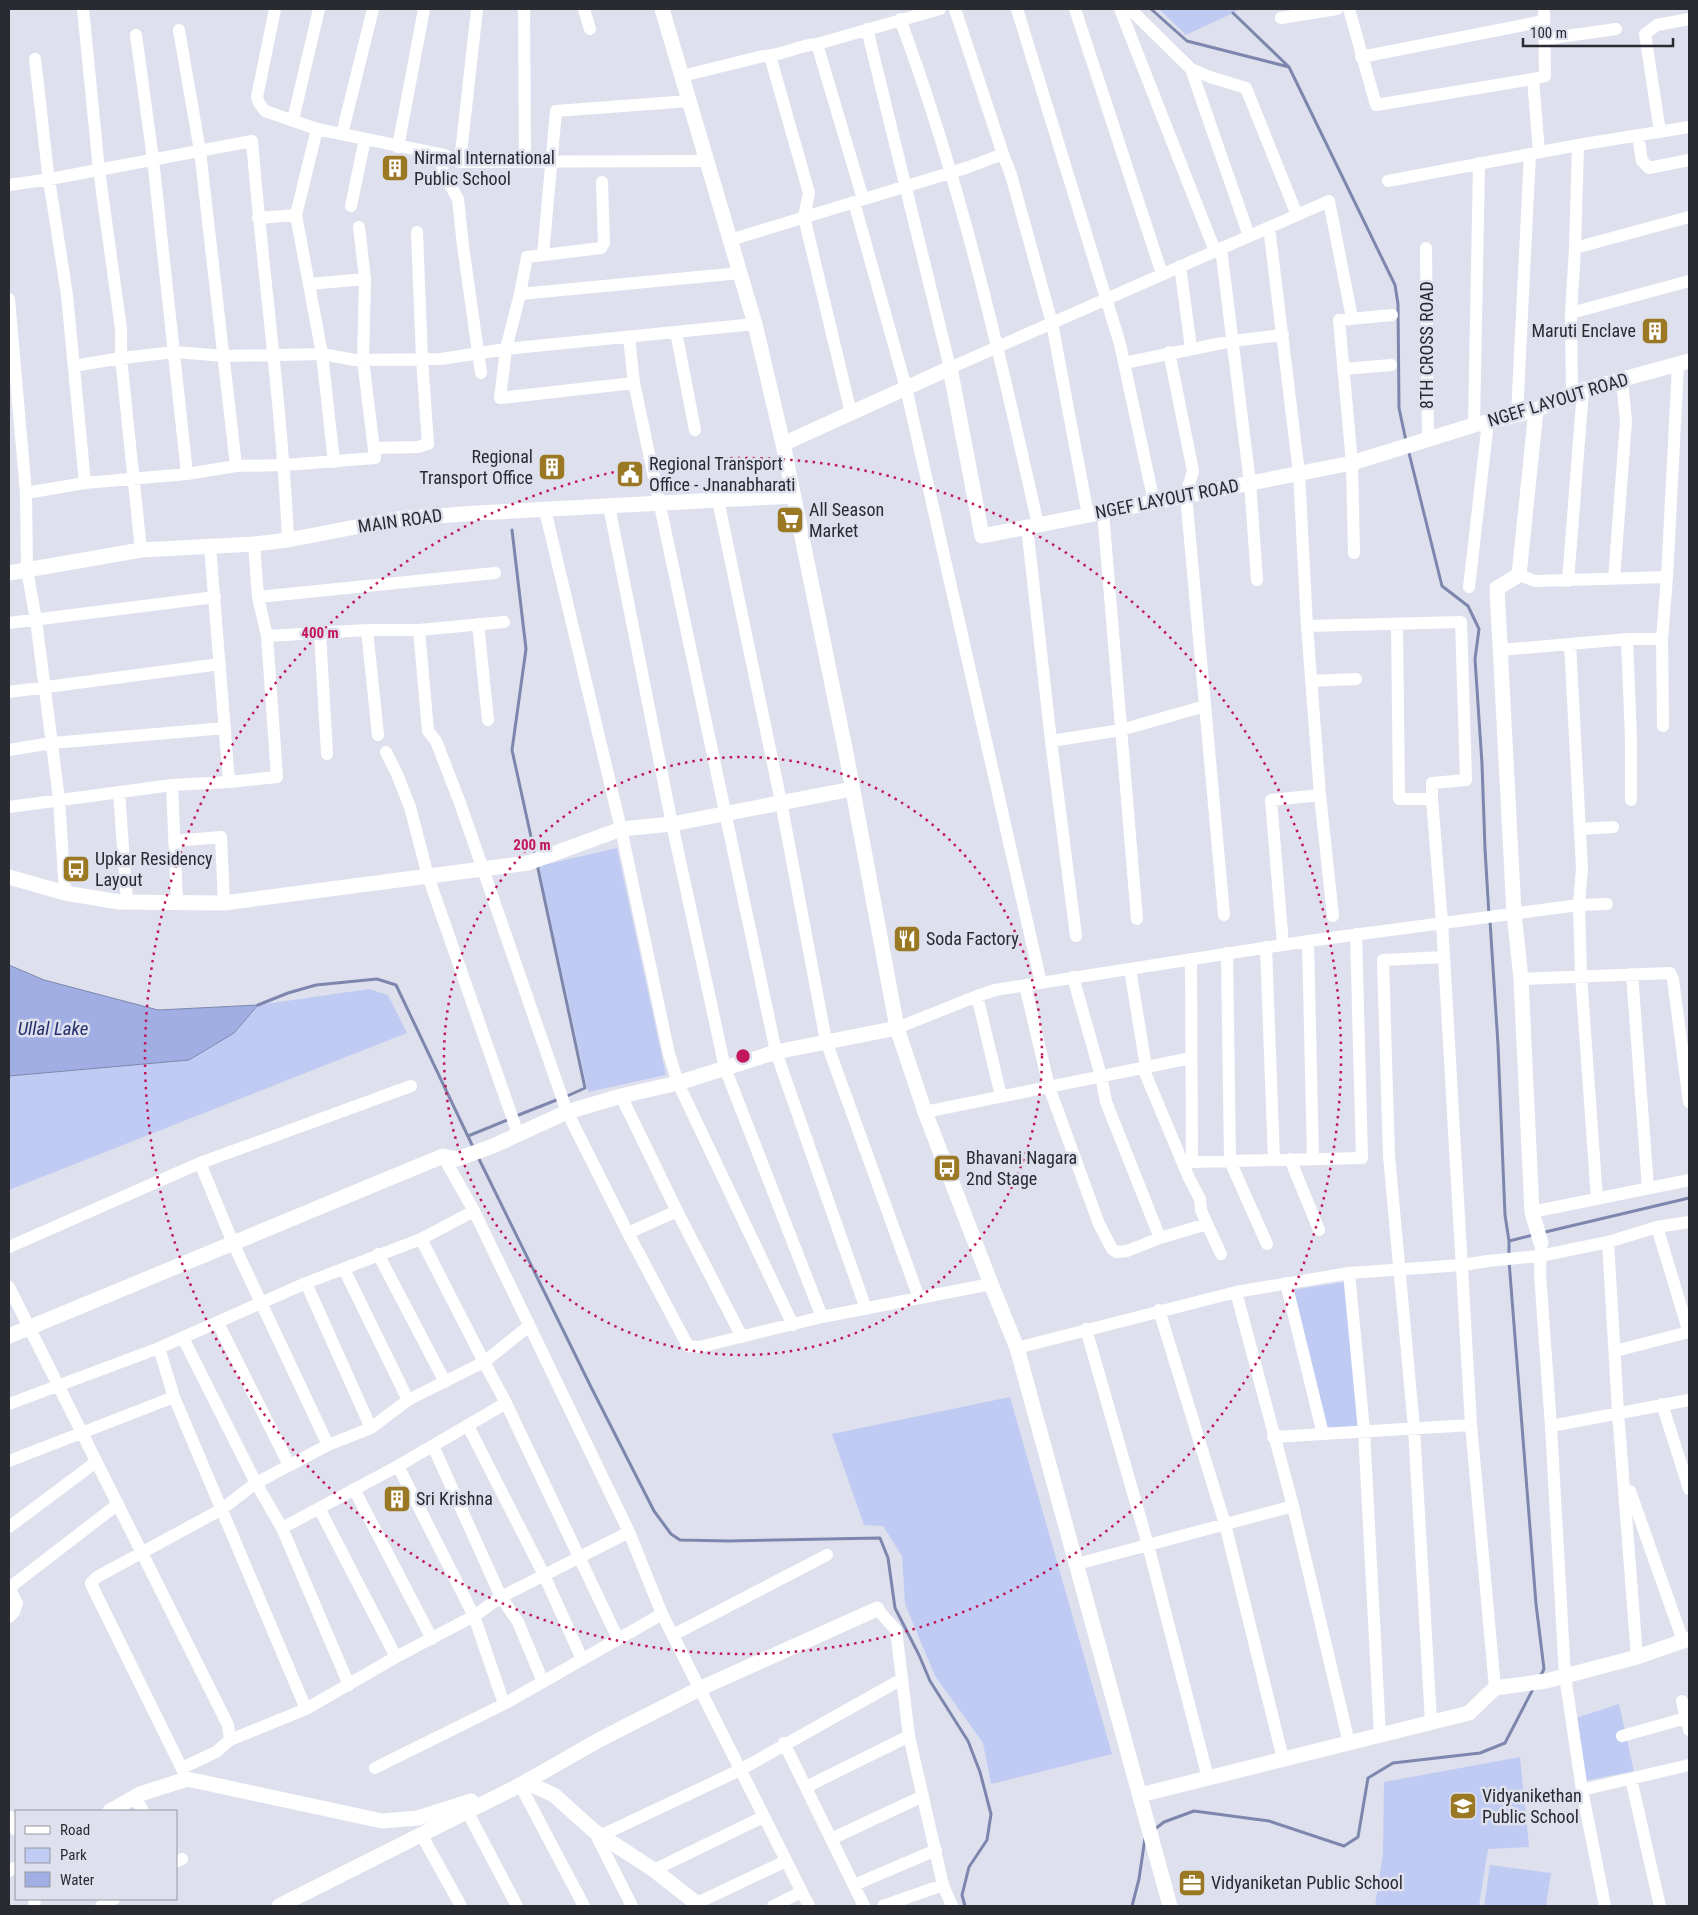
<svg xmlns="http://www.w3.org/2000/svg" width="1698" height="1915" font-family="'Roboto Condensed',sans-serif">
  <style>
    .green { fill: #c0cbf3 }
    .water { fill: #a0aee3; stroke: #7d87ad }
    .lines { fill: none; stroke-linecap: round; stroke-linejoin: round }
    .stream { stroke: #7d87ad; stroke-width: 3 }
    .minor { stroke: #fff; stroke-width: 12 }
    .tertiary { stroke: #fff; stroke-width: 15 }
    .ring { fill: none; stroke: #c2185b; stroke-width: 2.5; stroke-dasharray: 2.5 5 }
    .labels { text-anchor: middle; stroke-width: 5; stroke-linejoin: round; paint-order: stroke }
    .poi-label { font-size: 18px; fill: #2a2b30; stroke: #dee1ed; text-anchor: start }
    .street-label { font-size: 18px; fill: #2a2b30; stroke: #dee1ed }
    .water-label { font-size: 19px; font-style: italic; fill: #262f6d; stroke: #dee1ed }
    .centre { fill: #c2185b; stroke: #dee1ed; stroke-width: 2.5 }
    .ring-label { font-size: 15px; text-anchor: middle; font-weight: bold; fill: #c2185b; stroke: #dee1ed; stroke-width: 5; stroke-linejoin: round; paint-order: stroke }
  </style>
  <rect width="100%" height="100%" fill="#dee1ed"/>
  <path class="green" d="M1159 9H1239L1233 13 1186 35Z
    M617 848 666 1075 588 1092 539 866Z
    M369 989 388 995 407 1033 9 1190V1076L189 1060 234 1033 258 1005Z
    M1344 1282 1359 1427H1327L1292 1290Z
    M1010 1397 1112 1754 991 1784 983 1743 935 1676 905 1604 902 1556 883 1526 864 1525 832 1434Z
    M1619 1704 1634 1771 1584 1781 1576 1718Z
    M1520 1757 1529 1847 1488 1849 1479 1906H1375L1383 1853 1384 1782Z
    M1490 1865 1551 1873 1546 1906H1484Z"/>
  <path class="water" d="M9 965 44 980 158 1010 258 1005 234 1033 189 1060 9 1076Z"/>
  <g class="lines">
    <path class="stream" d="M1151 9 1187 41 1289 67
      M1233 13 1289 67 1395 285 1398 304 1399 408 1406 441
      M1408 449 1442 586 1468 606 1479 629 1475 659 1482 764 1485 849 1489 915
      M512 530 526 649 512 750 535 855
      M537 864 585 1088 565 1097
      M1490 921 1498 1045 1505 1215 1509 1241
      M258 1005 288 993 316 985 377 979 396 985 474 1149
      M516 1116 559 1099
      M468 1136 510 1119
      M478 1157 591 1387 654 1511 671 1534 680 1540 729 1541 880 1538 888 1558 895 1608 919 1655 930 1681 968 1741 980 1772 991 1814 987 1840 969 1867 962 1895 965 1906
      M1541 1233 1689 1198
      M1509 1255V1241L1533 1235
      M1509 1261 1536 1604 1544 1669 1540 1677
      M1155 1829 1164 1822 1194 1811 1269 1821 1344 1846 1358 1837 1368 1778 1393 1763 1480 1753 1505 1743 1534 1687
      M1132 1906 1139 1879 1145 1838"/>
    <path class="minor" d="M83 9 99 170 121 329V358L141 550
      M275 9 257 97 259 103 265 111 317 129 444 155 460 162 707 161
      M524 9 525 162
      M584 9 590 29
      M955 9 1003 154
      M1017 9 1120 344 1154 502
      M1075 9 1162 274
      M1120 9 1215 251
      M1130 9 1191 69 1210 77 1246 88 1297 215
      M1349 9 1376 105 1533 79
      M1281 18 1337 9
      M900 19C961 183 1000 354 1038 525
      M867 29 950 368 1329 201 1352 318
      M179 30 200 151 236 466
      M136 35 153 159 187 474
      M1545 39 1616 29
      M817 44 863 199
      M770 56 809 193 804 217 851 413
      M1361 57 1544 21
      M35 59 48 173 67 295 85 483
      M1191 69 1249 236
      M682 76 763 56C781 56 799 45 817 44L940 9
      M293 120 319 9
      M317 129 296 215 322 354 334 462
      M1660 132 1645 34 1657 25 1689 19
      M342 134 373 9
      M1638 135 1642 161 1649 168 1689 160
      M1578 145 1689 127
      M398 147 424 9
      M1539 152 1533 79 1545 76 1544 9
      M444 155 442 171 458 199 463 246 481 373
      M460 162 477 9
      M1388 181 1578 145 1575 248 1571 313 1572 393
      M9 185 50 179 252 141C263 274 282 407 288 540
      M854 202 906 388 1041 983
      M351 206 365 139
      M258 218 296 215
      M1269 227 1299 473 1307 626 1320 795 1271 800 1283 945
      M730 240 966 168 1003 154 1011 175 1052 323 1088 515
      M1221 248 1250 483 1257 580
      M1426 248 1428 441
      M1575 248 1689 217
      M543 255 556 111 689 101
      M1180 266 1191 348
      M309 284 365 279
      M520 294 527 257 601 248 604 243 602 182
      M9 299 26 493 27 570 36 620 59 799 65 893
      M1571 313 1689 281
      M676 332 695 430
      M629 337 634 383 776 1052 866 1309
      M1169 352 1193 471 1186 495 1224 915
      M1124 363 1232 341 1283 335
      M74 366 121 358 175 352 225 356 322 354 355 360 441 359 506 349 755 324
      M1343 369 1391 365
      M634 383 500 398 506 349 520 294 740 273
      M1517 415 1530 154
      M1474 425 1479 163
      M374 448 418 447 428 444 422 359 417 232
      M26 493 85 483 187 474 236 466 285 465 375 458 363 360 365 279 359 227
      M718 500 781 802 826 1041 919 1298
      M609 506 672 824 725 1068 822 1317
      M545 510 621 829 669 1054 678 1083 793 1325
      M1103 512 1137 919
      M1027 527 1051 741 1076 936
      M210 546 229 782
      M1354 553 1352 463 1339 320 1392 315
      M1519 575 1535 581 1667 577 1678 365
      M1614 579 1626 421 1622 380
      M1568 581 1583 390
      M1469 587 1488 422
      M258 597 495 573
      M9 623 215 597
      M478 624 488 720
      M1397 624 1399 799H1432
      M367 630 378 735
      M419 630 428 731 436 741 460 803 567 1112 628 1233 688 1346 699 1347 822 1317 991 1284
      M320 633 327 754
      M267 636 367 630H419L504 622
      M1627 639 1631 739V800
      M1500 650 1627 639H1662
      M1311 681 1356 679
      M9 692 220 664
      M1663 726 1662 639 1667 577
      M1051 741 1121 730 1205 706
      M9 750 52 743 225 728
      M386 752 397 774 410 807 428 876 518 1134
      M172 785 177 902
      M119 792 127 902
      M1320 795 1333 916
      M9 807 172 785 229 782 277 777 267 636 258 597 254 544
      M1580 829 1613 827
      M174 841 221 837 224 903
      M1308 941 1313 1159
      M1266 947 1274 1160
      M1227 953 1230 1161 1267 1244
      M1191 959 1192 1162 1362 1158 1356 934
      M1130 969 1146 1067
      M1632 974 1648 1188
      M1073 977 1101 1076 1106 1102 1160 1238
      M1521 979 1670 973 1673 979 1689 1102
      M1025 985 1049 1087 1099 1224 1112 1249 1117 1252 1127 1251 1160 1238 1207 1224 1201 1210 1200 1199 1189 1178 1143 1068
      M977 996 995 990 1308 941 1579 905 1582 868 1570 644
      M897 1028 977 996 1001 1096
      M621 1096 677 1211 742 1337
      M925 1112 1191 1058
      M443 1156 474 1211 629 1532 662 1614 809 1906
      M1290 1159 1319 1230
      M200 1163 233 1243 328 1445
      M1597 1199 1581 976 1579 905 1607 904
      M1532 1212 1689 1180
      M1207 1224 1221 1254
      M1657 1227 1689 1333
      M628 1233 677 1211
      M421 1239 484 1362 506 1403 618 1639
      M1608 1242 1618 1412 1637 1657
      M9 1247 200 1163 411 1086
      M1541 1248 1540 1274 1551 1426 1565 1676 1582 1790 1605 1906
      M378 1254 445 1382
      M344 1269 408 1400
      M1349 1273 1364 1431 1380 1735
      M306 1283 371 1428
      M1286 1283 1323 1434
      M9 1287 228 1725 230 1740 216 1752 182 1768
      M1236 1292 1293 1506 1349 1743
      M1159 1310 1225 1524 1283 1759
      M218 1323 289 1465
      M1086 1329 1148 1545 1208 1778
      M183 1338 256 1483 282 1528 349 1685
      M159 1348 174 1397 306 1709
      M1017 1348 1236 1292 1349 1273 1462 1265 1488 1261 1540 1256 1608 1242 1657 1227 1689 1222
      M1615 1351 1689 1332
      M9 1404 159 1348 306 1283 421 1239 474 1211
      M1662 1404 1689 1489
      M1471 1425 1495 1688
      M468 1426 544 1575 582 1659
      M1551 1426 1689 1400
      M1273 1437 1471 1425 1442 922 1432 799V783L1466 780 1461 622 1307 626
      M433 1446 501 1597 518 1622 543 1682
      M9 1461 174 1397
      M354 1489 432 1639
      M1630 1491 1683 1641
      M319 1508 396 1657
      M9 1527 96 1462
      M282 1528 398 1466 506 1403
      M1077 1564 1293 1506
      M9 1588 118 1504
      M9 1588 17 1603 14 1612 9 1617
      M877 1609 896 1630 909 1736 943 1885 952 1906
      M673 1635 827 1555
      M1682 1701 1689 1730
      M504 1704 474 1616 501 1597 629 1532
      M1431 1722 1414 1428 1389 1156 1383 960 1444 957
      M1622 1736 1686 1718
      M230 1740 306 1709 396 1657 474 1616 398 1466
      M784 1743 864 1906
      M375 1768 504 1704 662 1614
      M187 1779 92 1586 91 1583 97 1577 222 1509 256 1483 328 1445 371 1428 408 1400 484 1362 529 1326
      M1631 1779 1660 1906
      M520 1785 584 1906
      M806 1787 909 1736
      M1582 1790 1689 1765
      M135 1798 143 1811
      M467 1811 517 1906
      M594 1831 632 1906
      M421 1834 461 1906
      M602 1835 740 1770 902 1679
      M831 1839 923 1796
      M176 1862 182 1859
      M654 1870 763 1817
      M9 1871 14 1868
      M854 1885 936 1850
      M697 1903 786 1861
      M34 1906 35 1899
      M101 1906 114 1899
      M773 1906 801 1892
      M883 1906 943 1885"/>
    <path class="tertiary" d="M662 9 755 324 783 444 846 753 897 1028 925 1112 991 1284 1017 1348 1170 1906
      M1536 410 1519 575 1497 588 1514 913 1521 979 1532 1212 1541 1243
      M783 444 950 368 982 536 1352 463 1474 425 1536 410 1572 393 1689 361
      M9 573 141 550 254 544 288 540 397 519 477 513 794 496
      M9 877 65 893 119 902 224 903 528 863 621 829 672 824 852 789
      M9 1336 443 1156 457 1159 493 1146 567 1112 621 1096 678 1083 776 1052 897 1028
      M519 1785 530 1784 554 1795 594 1831 654 1870 700 1906
      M1140 1795 1469 1713 1495 1688 1546 1681 1637 1657 1689 1639
      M110 1811 140 1794 187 1779 382 1821 418 1818 471 1801
      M9 1818 16 1828
      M279 1906 520 1785 599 1740 699 1689 877 1609"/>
  </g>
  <g class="ring">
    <circle cx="743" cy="1056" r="299"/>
    <circle cx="743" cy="1056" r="598"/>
  </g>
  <defs>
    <g id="building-square" transform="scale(1.4375)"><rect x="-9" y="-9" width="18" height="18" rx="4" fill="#9b7924" stroke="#dee1ed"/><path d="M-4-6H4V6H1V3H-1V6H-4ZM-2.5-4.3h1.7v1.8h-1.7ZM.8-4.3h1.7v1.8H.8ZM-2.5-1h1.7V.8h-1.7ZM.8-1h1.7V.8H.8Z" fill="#fff"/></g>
    <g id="civic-square" transform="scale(1.4375)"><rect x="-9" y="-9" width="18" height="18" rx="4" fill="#9b7924" stroke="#dee1ed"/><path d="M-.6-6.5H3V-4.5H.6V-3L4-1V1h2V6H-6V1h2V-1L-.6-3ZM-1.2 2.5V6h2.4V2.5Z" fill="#fff"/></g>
    <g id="supermarket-square" transform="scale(1.4375)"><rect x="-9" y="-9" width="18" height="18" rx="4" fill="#9b7924" stroke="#dee1ed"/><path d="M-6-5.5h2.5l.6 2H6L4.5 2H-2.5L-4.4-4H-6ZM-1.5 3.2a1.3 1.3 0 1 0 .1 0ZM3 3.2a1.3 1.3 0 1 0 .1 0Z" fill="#fff"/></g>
    <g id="bus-square" transform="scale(1.4375)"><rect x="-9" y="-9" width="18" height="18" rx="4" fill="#9b7924" stroke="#dee1ed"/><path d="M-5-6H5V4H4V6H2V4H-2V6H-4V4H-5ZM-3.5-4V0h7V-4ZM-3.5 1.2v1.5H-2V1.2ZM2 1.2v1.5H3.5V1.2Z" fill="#fff"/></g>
    <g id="restaurant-square" transform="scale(1.4375)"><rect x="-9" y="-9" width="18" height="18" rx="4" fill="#9b7924" stroke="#dee1ed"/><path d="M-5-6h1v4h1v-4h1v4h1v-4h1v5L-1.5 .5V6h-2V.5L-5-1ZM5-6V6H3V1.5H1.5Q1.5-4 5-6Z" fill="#fff"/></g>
    <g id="school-square" transform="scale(1.4375)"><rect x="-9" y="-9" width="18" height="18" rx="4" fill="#9b7924" stroke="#dee1ed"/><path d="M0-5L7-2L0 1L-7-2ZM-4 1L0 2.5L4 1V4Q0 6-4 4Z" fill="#fff"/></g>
    <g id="office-square" transform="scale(1.4375)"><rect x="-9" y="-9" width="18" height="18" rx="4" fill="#9b7924" stroke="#dee1ed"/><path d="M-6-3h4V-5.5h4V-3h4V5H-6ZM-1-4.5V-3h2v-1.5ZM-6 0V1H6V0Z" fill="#fff"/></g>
  </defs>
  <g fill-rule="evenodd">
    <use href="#building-square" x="395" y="168"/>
    <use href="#building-square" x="1655" y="331"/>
    <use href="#building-square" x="552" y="467"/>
    <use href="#civic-square" x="630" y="474"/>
    <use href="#supermarket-square" x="790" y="520"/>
    <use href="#bus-square" x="76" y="869"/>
    <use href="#restaurant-square" x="907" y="939"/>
    <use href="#bus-square" x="947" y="1168"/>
    <use href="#building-square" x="397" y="1499"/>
    <use href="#school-square" x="1463" y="1806"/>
    <use href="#office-square" x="1192" y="1883"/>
  </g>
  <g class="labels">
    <g class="poi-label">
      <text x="414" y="164">Nirmal International<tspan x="414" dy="21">Public School</tspan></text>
      <text x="1636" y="337" text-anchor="end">Maruti Enclave</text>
      <text x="533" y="463" text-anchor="end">Regional<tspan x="533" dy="21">Transport Office</tspan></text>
      <text x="649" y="470">Regional Transport<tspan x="649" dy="21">Office - Jnanabharati</tspan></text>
      <text x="809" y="516">All Season<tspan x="809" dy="21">Market</tspan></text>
      <text x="95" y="865">Upkar Residency<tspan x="95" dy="21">Layout</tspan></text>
      <text x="926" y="945">Soda Factory</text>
      <text x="966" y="1164">Bhavani Nagara<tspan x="966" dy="21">2nd Stage</tspan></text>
      <text x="416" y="1505">Sri Krishna</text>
      <text x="1482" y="1802">Vidyanikethan<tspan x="1482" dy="21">Public School</tspan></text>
      <text x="1211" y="1889">Vidyaniketan Public School</text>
    </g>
    <g class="street-label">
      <text transform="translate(1427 345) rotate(-90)" y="6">8TH CROSS ROAD</text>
      <text transform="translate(1558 400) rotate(-17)" y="6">NGEF LAYOUT ROAD</text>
      <text transform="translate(1167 499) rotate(-11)" y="6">NGEF LAYOUT ROAD</text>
      <text transform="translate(400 521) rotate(-8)" y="6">MAIN ROAD</text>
    </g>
    <g class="water-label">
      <text x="53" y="1035">Ullal Lake</text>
    </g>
  </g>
  <circle cx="743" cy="1056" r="8" class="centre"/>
  <g class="ring-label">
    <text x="320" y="638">400 m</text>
    <text x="532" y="850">200 m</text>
  </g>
  <rect width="1698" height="1915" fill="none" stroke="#2a2b30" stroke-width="20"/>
  <rect x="15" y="1810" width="162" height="90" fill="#dee1ed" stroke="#9698a1"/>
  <rect x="25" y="1826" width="25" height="8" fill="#ffffff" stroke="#9698a1"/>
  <text x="60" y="1835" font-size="15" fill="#2a2b30">Road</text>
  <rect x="25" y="1848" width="25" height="15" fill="#c0cbf3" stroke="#9698a1"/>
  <text x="60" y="1860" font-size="15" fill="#2a2b30">Park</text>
  <rect x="25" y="1872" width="25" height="15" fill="#a0aee3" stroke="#9698a1"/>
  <text x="60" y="1885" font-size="15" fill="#2a2b30">Water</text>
  <path d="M1523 38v8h150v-8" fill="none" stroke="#2a2b30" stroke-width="2.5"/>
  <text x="1530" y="38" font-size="15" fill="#2a2b30" stroke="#dee1ed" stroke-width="4" paint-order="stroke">100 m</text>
</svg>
